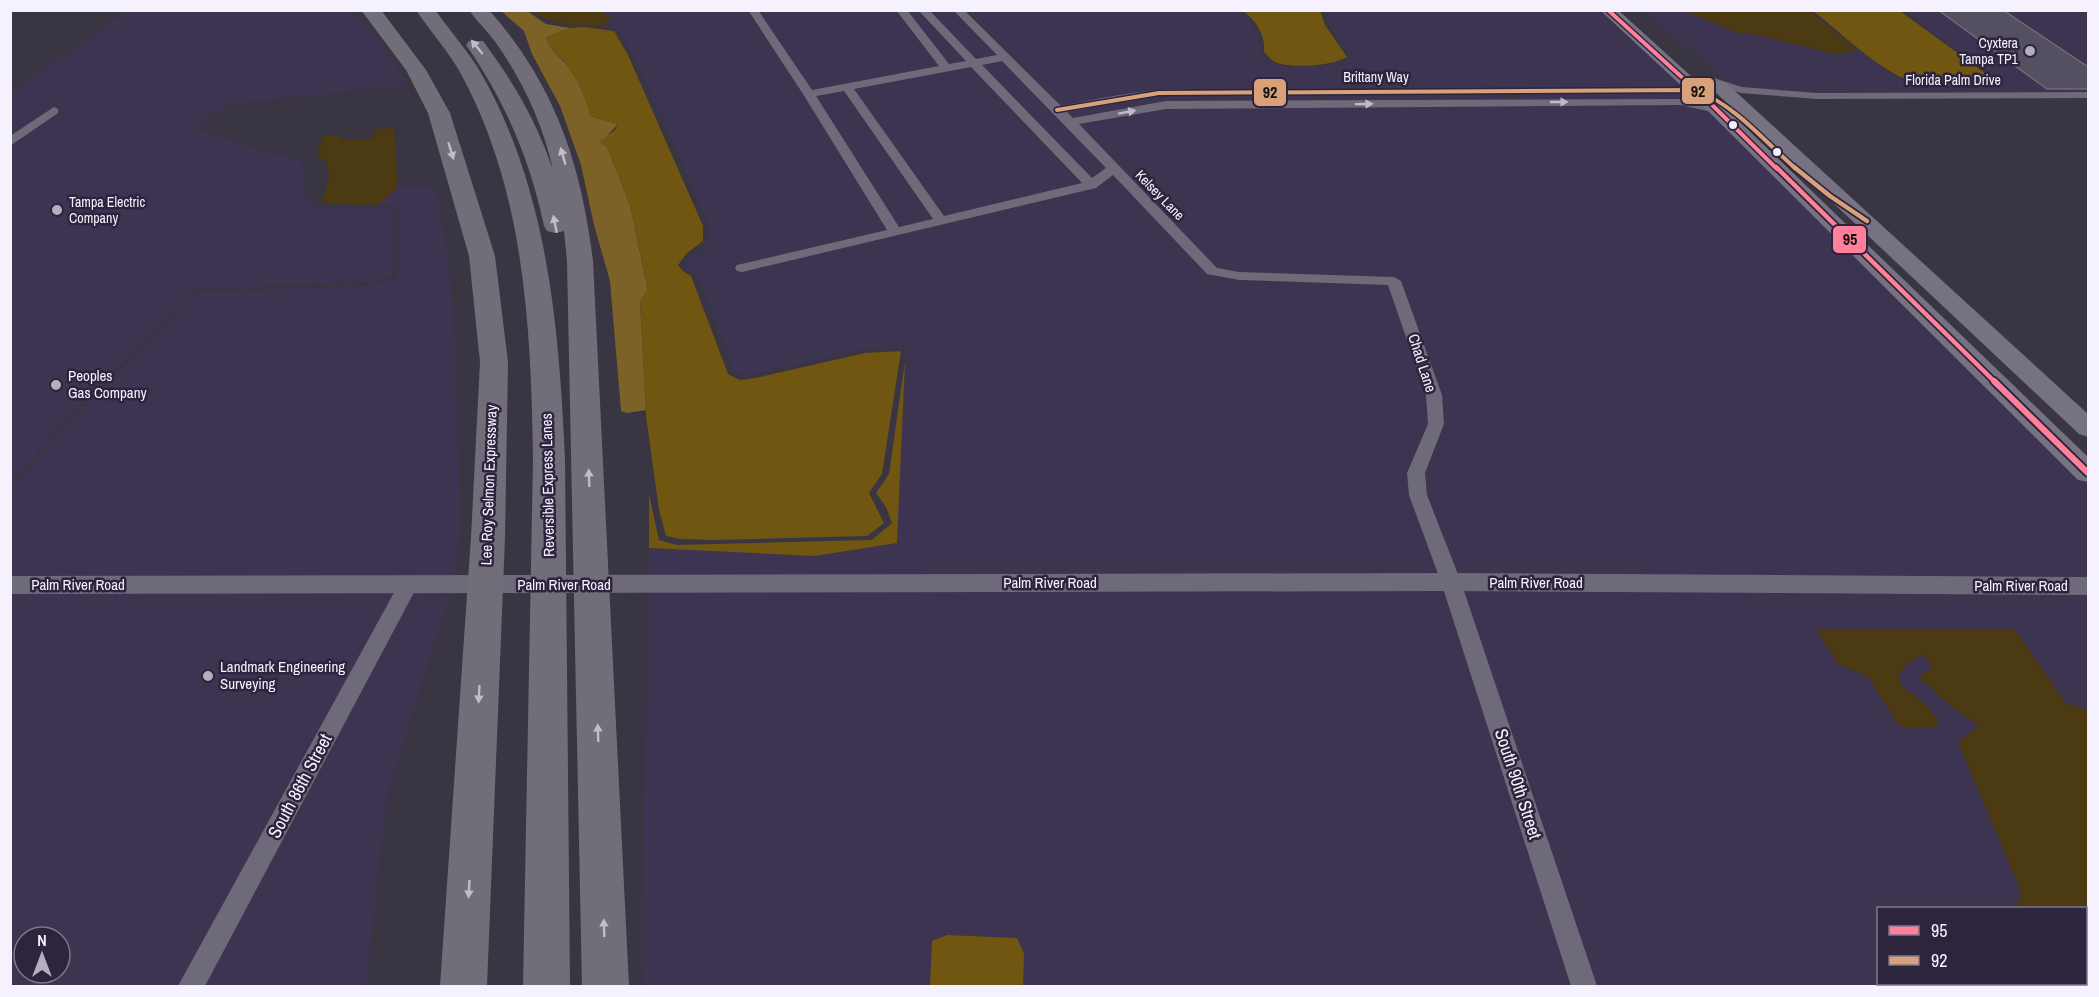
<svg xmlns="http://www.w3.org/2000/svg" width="2099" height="997" font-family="'Archivo Narrow',sans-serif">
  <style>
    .built { fill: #3d3451; fill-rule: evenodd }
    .green { fill: #4b3a12 }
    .forest { fill: #7c6227 }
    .water { fill: #705610 }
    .building { fill: #554f62; stroke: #6e6b76; stroke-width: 1.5 }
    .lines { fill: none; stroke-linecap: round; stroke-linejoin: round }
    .minor { fill: #6f6a79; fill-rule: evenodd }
    .tertiary { fill: #6f6a79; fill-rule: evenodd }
    .primary { fill: #777282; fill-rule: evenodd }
    .motorway { fill: #716e79; fill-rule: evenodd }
    .bus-1-far2-casing { stroke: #2c253d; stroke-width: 7 }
    .bus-1-far1-casing { stroke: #2c253d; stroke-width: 8 }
    .bus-1-casing { stroke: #2c253d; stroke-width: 10 }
    .bus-2-far1-casing { stroke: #2c253d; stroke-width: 7 }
    .bus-2-casing { stroke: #2c253d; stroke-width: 8 }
    .bus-1-far2 { stroke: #ff8098; stroke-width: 4 }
    .bus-1-far1 { stroke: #ff8098; stroke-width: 4.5 }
    .bus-1 { stroke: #ff8098; stroke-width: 6 }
    .bus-2-far1 { stroke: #d9a179; stroke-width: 4 }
    .bus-2 { stroke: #d9a179; stroke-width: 4.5 }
    .oneway { fill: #c0bdc9 }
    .oneway2 { fill: #bfbbc9 }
    .poi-dot { fill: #b3afbc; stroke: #2c253d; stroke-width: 2 }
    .bus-dot { fill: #f5f1fe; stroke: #2c253d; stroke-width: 2 }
    .labels { text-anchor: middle; stroke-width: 5; stroke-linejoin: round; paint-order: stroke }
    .far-poi-label { font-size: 14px; fill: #f5f1fe; stroke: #2c253d; text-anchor: end }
    .far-street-label { font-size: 14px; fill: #f5f1fe; stroke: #2c253d }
    .street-label { font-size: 15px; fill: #f5f1fe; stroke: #2c253d }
    .poi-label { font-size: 15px; fill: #f5f1fe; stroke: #2c253d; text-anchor: start }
    .near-street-label { font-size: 18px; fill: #f5f1fe; stroke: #2c253d }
    .line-badge { stroke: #2c253d; stroke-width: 2 }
    .pale-badge-label { font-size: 16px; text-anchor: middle; font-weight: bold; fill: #111 }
  </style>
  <rect width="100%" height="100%" fill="#393542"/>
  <path class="built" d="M746 10 804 95 887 230 734 266 736 273 1089 190 1098 187 1113 174 1211 275 1239 281 1388 285 1426 394 1428 422 1408 472 1440 575 649 577V548L815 556 897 543 905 348 864 349 756 374 743 375 734 371 697 274 684 264 689 257 706 251 704 245 709 241V225L633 54 618 30 602 27 610 19 602 11Z
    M128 11H349L371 29 408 85 224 105 197 129 266 153 302 159 304 196 319 207 394 208 392 277 367 282 193 289 11 479 10 87H19Z
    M758 11H896L940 67 813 91Z
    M906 11H917L966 62 949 65Z
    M928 11H952L997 55 975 60Z
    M967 11H1238L1251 20 1261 44 1260 53 1272 63 1290 67H1318L1341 65 1351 58 1329 25 1324 11H1602L1683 87 1159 90 1060 106 1000 47Z
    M1645 11H1685L1740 34H1754L1834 54 1858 50 1897 78 1921 86 1970 88 1993 85 1994 78 1904 11H2088V92L1814 93 1754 89 1731 85Z
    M1001 60 1107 168 1091 179 979 64Z
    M970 66 1082 184 944 216 853 89Z
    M843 91 932 219 899 227 816 96Z
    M1688 92 1699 102 1678 99 1521 100 1517 94Z
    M1506 94 1510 100 1328 102 1325 95Z
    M1160 95H1314L1317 102H1166L1072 118 1065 111Z
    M1682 105 1706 109 1802 199 2088 488V579L1457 575 1426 496 1425 475 1444 427 1441 396 1399 277 1239 272 1216 268 1077 124 1168 108Z
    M398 186 436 187 450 273 455 341 461 528 455 578H11L10 487 195 292 365 286 395 279 398 276 400 207 377 205Z
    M1445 590 1572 986H1023L1021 949 1017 938 947 935 932 941 930 986H642L641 921 649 592Z
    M1463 590 2088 594V710L2066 703 2015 630H1818L1847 670 1868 677 1898 724 1910 729 1922 727 1938 729 1900 684 1899 673 1906 665 1922 655 1933 667 1919 677 1948 704 1979 726 1958 742 2021 892 2016 908H1878V984H1993L1992 986H1596Z
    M451 592 387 795 366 986H203L413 593Z
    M10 593H395L180 986H11ZM24 937H60V973H24Z"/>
  <path class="green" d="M532 11H602L611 19 601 27C571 23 560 29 532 11Z
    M1685 11H1809L1858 50 1834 54 1754 34H1740Z
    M394 128 398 188 377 205 322 203 329 175 327 161 317 157 323 136H340L341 140 372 139 376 129Z
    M1817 630H2015L2066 703 2088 710V986H1992L1993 984H2086V908H2016L2021 892 1958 742 1979 726 1948 704 1919 677 1933 667 1922 655 1906 665 1899 673 1900 684C1912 695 1939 710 1938 729L1922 727 1910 729 1898 724 1868 677 1837 663Z"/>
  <path class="forest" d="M501 11H527L546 24 570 28 547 37C548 50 561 57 569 68 577 79 589 103 590 116L618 124 606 137 607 147 630 205 648 291 640 301 646 410 627 413 621 411 610 281 594 225 581 165 560 106 532 54 524 31Z"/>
  <path class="water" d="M1243 11H1320L1325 25 1347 57C1333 66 1291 69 1275 62 1271 60 1267 55 1264 52 1266 36 1256 20 1243 11Z
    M1813 11H1900L1989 76V83C1967 85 1941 88 1920 84 1882 75 1843 34 1813 11Z
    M584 27 614 31 628 55 703 226V241L687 253 678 265 683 271 691 276 728 374 740 380 756 378 865 353 901 351 882 474 869 493 884 523 867 536 711 540 681 539 666 536 659 510 646 416 640 300 648 290 630 205 607 147 601 144 600 141 615 130 618 124 590 116C588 101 578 81 569 68 562 57 548 50 546 37L570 28Z
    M905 361 897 543 815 556 649 548V494L659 540 677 545 872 540 892 523 886 507 876 493 889 474Z
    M947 935 1017 938 1024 953 1023 986H930L932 941Z"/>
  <path class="building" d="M1938 10H2003L2088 67V89H2047Z"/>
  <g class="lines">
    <path class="minor" d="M748 10H758L812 90 939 66 896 10H907L949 64 966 61 918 10H929L976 59 997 55 953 10H964L1061 106C1083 102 1179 81 1193 93L1187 96H1159L1067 112 1073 118 1166 101 1680 99 1721 107V111L1717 113 1680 105 1166 109 1079 124 1217 268 1239 272 1394 277 1401 281 1442 395 1444 424 1425 473 1427 495 1461 582 1597 986H1571L1441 582 1409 495 1407 473 1428 424 1426 395 1388 285 1239 280 1207 274 1113 175 1096 188 742 272 737 271 735 268 737 265 887 230 803 94ZM1002 61 1106 168 1092 178 982 65ZM971 67 1082 183 944 216 854 89ZM844 91 933 219 899 227 816 96Z
      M1714 78 1742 87 1817 93 2088 92V98L1817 99 1741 93 1710 83V79Z
      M54 107 58 109V113L10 146V136Z
      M408 578 415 580 418 585 205 986H178L401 580Z"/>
    <path class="tertiary" d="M1451 573 2088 577V595L1451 591 10 594V576Z"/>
    <path class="primary" d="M1600 10H1618L1714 97 2088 457V482L2078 480 1702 105Z
      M1719 81 1725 82 2088 414V437L2079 434 1713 90 1710 86 1713 82Z"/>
    <path class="motorway" d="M361 10H381L426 70 450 113 495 256 508 362 505 537 487 986H440L471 537 480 362 469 256 428 113 406 70Z
      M416 10H435C450 31 468 51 481 73 548 191 559 327 565 459L570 986H523L533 459C531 328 525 192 461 74 449 52 430 31 416 10Z
      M469 10H489C555 85 581 163 593 261L629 986H582L567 261 564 231 556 233 547 231 544 226C530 159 505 101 466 45L469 41H483C513 81 537 122 553 170 543 124 523 81 496 43 488 31 477 22 469 10Z"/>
    <g class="bus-1-far2-casing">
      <path id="bus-1-far2" d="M1608 10 1708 101 1777 169"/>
    </g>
    <g class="bus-1-far1-casing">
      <path id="bus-1-far1" d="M1776 167 1995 382"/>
    </g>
    <g class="bus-1-casing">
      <path id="bus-1" d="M1994 381 2088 473"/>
    </g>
    <g class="bus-2-far1-casing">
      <path id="bus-2-far1" d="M1057 110 1159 93 1696 90C1736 106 1764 141 1796 169"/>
    </g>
    <g class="bus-2-casing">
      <path id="bus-2" d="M1794 167 1830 196 1867 221"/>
    </g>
    <use href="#bus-1-far2" class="bus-1-far2"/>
    <use href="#bus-1-far1" class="bus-1-far1"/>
    <use href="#bus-1" class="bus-1"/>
    <use href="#bus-2-far1" class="bus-2-far1"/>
    <use href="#bus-2" class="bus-2"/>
  </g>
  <defs><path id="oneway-solid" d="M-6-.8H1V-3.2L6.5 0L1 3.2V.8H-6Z" transform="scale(1.5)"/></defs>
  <g class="oneway">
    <use href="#oneway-solid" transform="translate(477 47) rotate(-129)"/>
    <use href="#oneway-solid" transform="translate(451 151) rotate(73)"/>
    <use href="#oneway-solid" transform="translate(563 156) rotate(-106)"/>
    <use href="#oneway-solid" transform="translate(555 224) rotate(-101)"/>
    <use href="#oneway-solid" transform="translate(589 478) rotate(-92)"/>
    <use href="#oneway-solid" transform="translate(479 694) rotate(93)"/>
    <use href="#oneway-solid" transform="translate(598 733) rotate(-92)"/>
    <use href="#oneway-solid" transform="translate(469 889) rotate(93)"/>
    <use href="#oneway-solid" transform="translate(604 928) rotate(-92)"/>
  </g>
  <g class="oneway2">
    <use href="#oneway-solid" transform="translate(1559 102)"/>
    <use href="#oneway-solid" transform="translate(1364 104) rotate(-1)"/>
    <use href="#oneway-solid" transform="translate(1127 112) rotate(-10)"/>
  </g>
  <g class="poi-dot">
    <circle cx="2030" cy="51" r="6"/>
    <circle cx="57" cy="210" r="6"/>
    <circle cx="56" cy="385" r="6"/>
    <circle cx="208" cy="676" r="6"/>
  </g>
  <g class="bus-dot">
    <circle cx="1733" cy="125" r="5"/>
    <circle cx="1777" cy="152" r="5"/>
  </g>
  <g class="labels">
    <g class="far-poi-label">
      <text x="2018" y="48">Cyxtera<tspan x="2018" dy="16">Tampa TP1</tspan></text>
      <text x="69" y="207" text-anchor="start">Tampa Electric<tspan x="69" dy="16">Company</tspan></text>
    </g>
    <g class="far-street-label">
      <text x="1376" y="82">Brittany Way</text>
      <text x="1953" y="85">Florida Palm Drive</text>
      <text transform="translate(1160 195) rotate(46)" y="5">Kelsey Lane</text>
    </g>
    <g class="street-label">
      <text transform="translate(1422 363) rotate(72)" y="5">Chad Lane</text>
      <text transform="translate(489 485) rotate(-88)" y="5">Lee Roy Selmon Expressway</text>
      <text transform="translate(548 485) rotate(-91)" y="5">Reversible Express Lanes</text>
      <text x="1050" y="588">Palm River Road</text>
      <text x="1536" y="588">Palm River Road</text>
      <text x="78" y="590">Palm River Road</text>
      <text x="564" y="590">Palm River Road</text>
      <text x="2021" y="591">Palm River Road</text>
    </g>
    <g class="poi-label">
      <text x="68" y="381">Peoples<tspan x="68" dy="17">Gas Company</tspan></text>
      <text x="220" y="672">Landmark Engineering<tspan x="220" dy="17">Surveying</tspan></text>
    </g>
    <g class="near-street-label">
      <text transform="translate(1518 784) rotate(72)" y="6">South 90th Street</text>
      <text transform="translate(300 786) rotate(-62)" y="6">South 86th Street</text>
    </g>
  </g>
  <g class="line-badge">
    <rect x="1681" y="77" width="34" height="28" rx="6" fill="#d9a179"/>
    <rect x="1253" y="78" width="34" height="29" rx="6" fill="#d9a179"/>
    <rect x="1832" y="225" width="35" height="29" rx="6" fill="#ff8098"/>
  </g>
  <g class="pale-badge-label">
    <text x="1698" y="97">92</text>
    <text x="1270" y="98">92</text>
    <text x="1850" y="245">95</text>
  </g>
  <rect width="2099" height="997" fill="none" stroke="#f5f1fe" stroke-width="24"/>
  <rect x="1877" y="907" width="210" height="78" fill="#2c253d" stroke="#7c778a" stroke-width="1.5"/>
  <rect x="1889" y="926" width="30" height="9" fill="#ff8098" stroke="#7c778a" stroke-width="1.5"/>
  <text x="1931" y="937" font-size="18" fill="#f5f1fe">95</text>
  <rect x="1889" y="956" width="30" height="9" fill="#d9a179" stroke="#7c778a" stroke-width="1.5"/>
  <text x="1931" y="967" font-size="18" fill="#f5f1fe">92</text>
  <g transform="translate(42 955)"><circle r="28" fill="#2c253d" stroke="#7c778a" stroke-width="1.5"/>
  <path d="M0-4.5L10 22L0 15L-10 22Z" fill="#b3afbc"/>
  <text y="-9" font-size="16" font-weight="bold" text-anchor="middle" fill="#f5f1fe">N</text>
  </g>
</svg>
